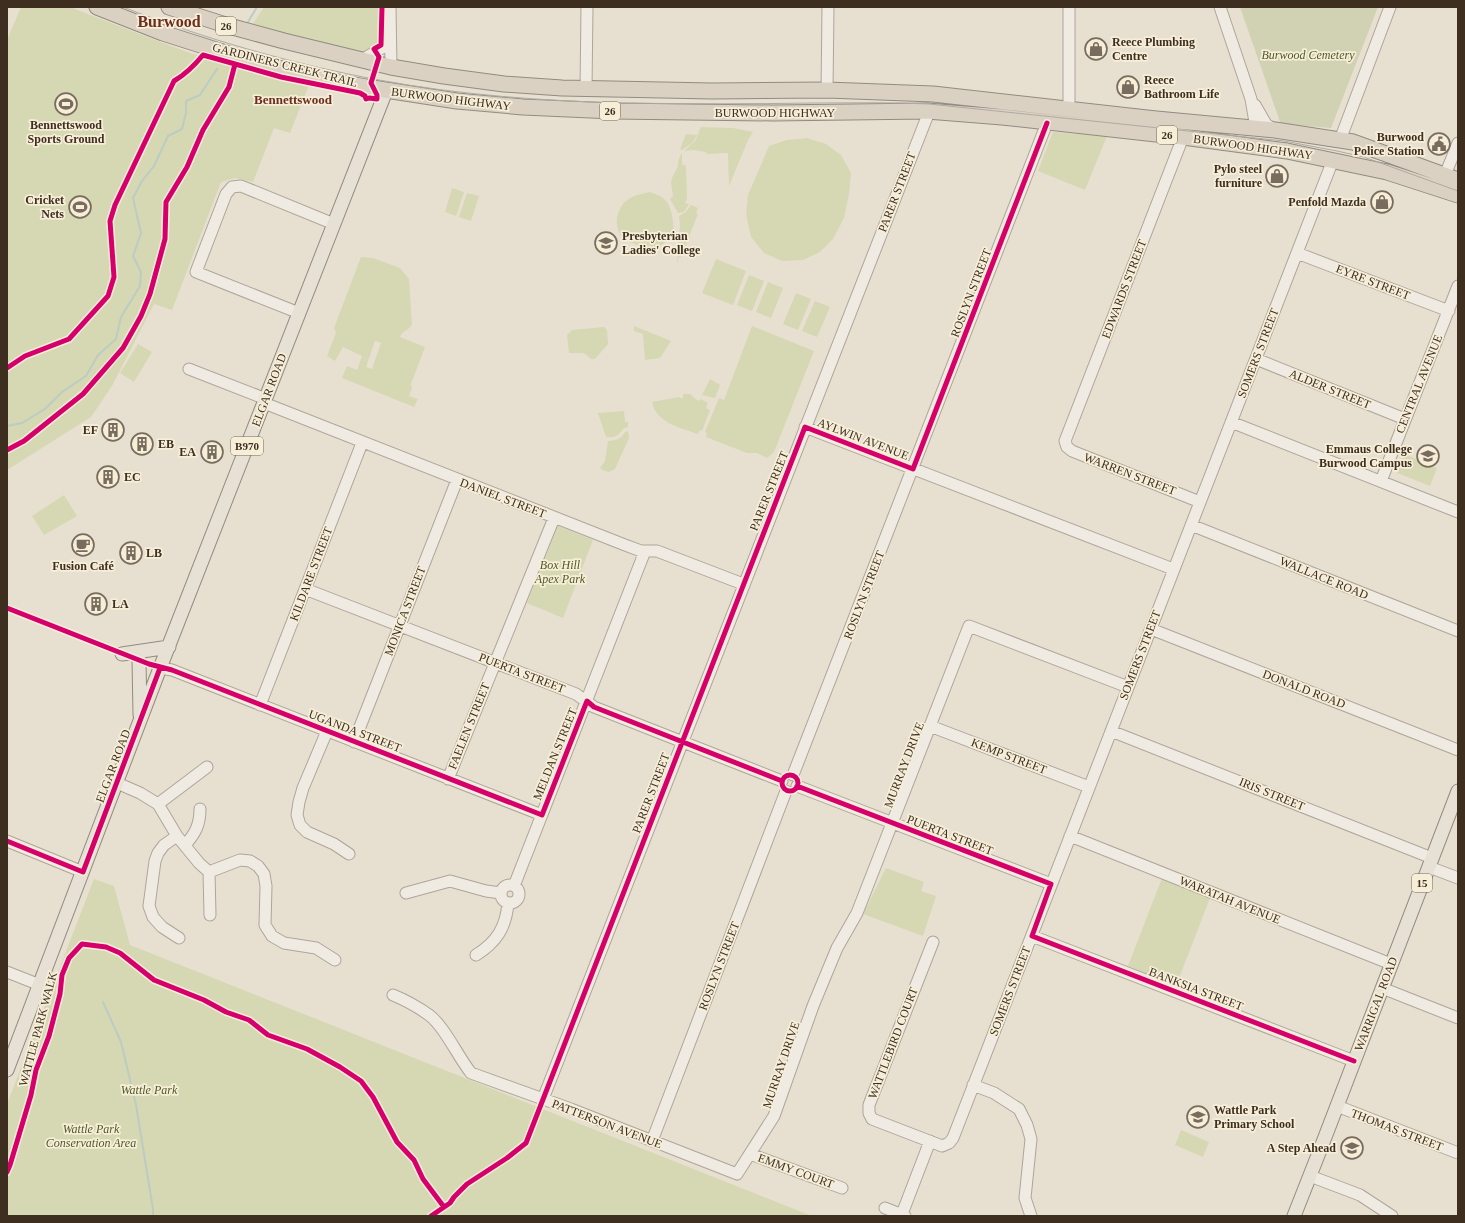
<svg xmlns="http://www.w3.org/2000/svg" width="1465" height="1223" font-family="'Times New Roman',serif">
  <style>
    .green { fill: #d6d7b3; fill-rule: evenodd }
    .cemetery { fill: #d1d1b3 }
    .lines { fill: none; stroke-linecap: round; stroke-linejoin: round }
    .stream { stroke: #bcccc2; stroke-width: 2 }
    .minor-casing { stroke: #ada599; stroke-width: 13 }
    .major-casing { stroke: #928b80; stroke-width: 15 }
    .highway-casing { stroke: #928b80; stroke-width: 17 }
    .minor { stroke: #efebe3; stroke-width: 11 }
    .major { stroke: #e6e1d4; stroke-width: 13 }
    .highway { stroke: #dad1c2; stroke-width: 15 }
    .tram { stroke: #afaaa2; stroke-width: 1 }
    .cycleway-casing { stroke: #f7eed8; stroke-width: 8 }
    .cycleway { stroke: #d6006c; stroke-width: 5 }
    .labels { text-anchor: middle; stroke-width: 3.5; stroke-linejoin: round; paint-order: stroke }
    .shield { fill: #f7eed8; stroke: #756857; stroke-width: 1 }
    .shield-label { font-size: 11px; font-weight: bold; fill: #3d2e20 }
    .poi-label { font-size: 12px; font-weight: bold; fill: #3d2e20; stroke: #f7eed8; text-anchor: start }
    .park-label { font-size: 12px; font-style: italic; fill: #4d5a26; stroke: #f7eed8 }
    .street-label { font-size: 12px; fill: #3d2e20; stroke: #f7eed8 }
    .neighbourhood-label { font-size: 13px; font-weight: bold; fill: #6b2e1e; stroke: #f7eed8 }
    .district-label { font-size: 16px; font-weight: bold; fill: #6b2e1e; stroke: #f7eed8 }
  </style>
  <rect width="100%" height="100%" fill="#e7e0d1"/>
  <path class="green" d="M21 7H70L142 35 190 53 237 67 309 85 290 133 274 128 253 182 235 178 221 182 172 310 154 304 112 386 91 417 7 470V40Z
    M264 7H385V42L362 53 252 25Z
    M701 127 733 128 753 132 748 140 729 186 728 153 707 154 706 152 694 150 684 151 695 141Z
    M1053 132 1107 136 1085 190 1038 171Z
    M686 134 697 135 692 143 682 150 680 149Z
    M807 138 826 144 841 155 851 173 849 194 844 218 833 239 820 252 803 260 782 261 764 253 751 237 746 214 748 195 769 146 787 140Z
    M682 152V164L686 166 687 199 685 203 689 204 684 212 678 213 670 199 673 196 671 183 672 178 678 166V161Z
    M452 188 464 192 456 216 445 212Z
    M650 192C653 194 659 195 662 197 673 205 673 222 674 233 668 240 663 246 654 248 647 250 642 247 636 244 632 243 628 242 625 239 612 231 616 209 626 201 633 195 641 194 650 192Z
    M467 193 479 196 471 221 459 217Z
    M691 205 698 208 696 213 698 214 681 257H679L677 264 680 226 679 216 686 212Z
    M361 257 373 258 400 268 409 279 412 324C410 330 402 331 400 337L425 347 411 384 412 388 409 396 418 399 414 407 342 378 347 366 357 370 362 356 343 347 335 361 327 356 336 333 334 328ZM375 341 381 343 372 369 366 367Z
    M716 259 746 271 733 305 702 293Z
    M749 275 764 281 752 311 737 305Z
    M768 282 783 288 771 318 756 312Z
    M796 293 811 299 798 330 783 324Z
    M815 301 830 307 817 337 802 331Z
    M634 326 671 341 660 358 645 360 643 334 634 331Z
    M752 326 814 351 774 452 767 458 757 453H747L706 437 707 433 705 432 719 398 724 400Z
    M604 327 607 330 608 344 595 359H591L584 353H569L567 335 572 330Z
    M138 344 152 352 134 382 120 373Z
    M710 379 720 385 715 398 702 395Z
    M683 394H690L698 401 701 399 708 403 706 408 710 410 702 431 700 430 698 434C681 428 656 423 652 402L679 397 680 398H683Z
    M624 411 625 422H628V427L624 428C618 436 615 438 606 437L598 413Z
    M628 431 629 438 615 469 609 472 602 470 600 468 605 461 608 441C617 440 620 440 625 432Z
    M1404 454 1437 468 1430 486 1397 473Z
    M64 495 77 516 44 535 32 516Z
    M558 526 593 540 563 618 527 603Z
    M886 868 924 882 921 891 936 896 923 936 863 914Z
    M1162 878 1210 898 1176 986 1128 966Z
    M94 879 114 886 130 945 812 1216H7V1104Z
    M1181 1130 1209 1142 1203 1157 1175 1145Z"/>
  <path class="cemetery" d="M1240 7H1378L1331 128 1284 124 1280 122Z"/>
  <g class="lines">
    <path class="stream" d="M248 22 257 7
      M7 426 22 423 45 409 62 392 86 376 98 355 116 339 121 317 140 286 141 272 133 256 141 233 133 198 142 181 154 166 168 136 182 129 186 113V101L200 95 217 69
      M103 1002 121 1042 136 1105 153 1209V1216"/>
    <g class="minor-casing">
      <path id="minor" d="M390 7 391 67
        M1220 7 1251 99 1256 128
        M362 60 385 46 390 39
        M586 89 587 7
        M827 90 828 7
        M1255 105 1266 124 1275 130
        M1069 109V7
        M1183 137 1065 441 1067 447 1072 451 1200 502
        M1340 140 1390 7
        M1445 175 1458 143
        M1297 253 1449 311
        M299 313 196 272 226 194 232 187 241 186 334 224
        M1256 359 1405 419
        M189 369 266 399
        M264 403 625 545 641 551H657L743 584
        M1231 422 1458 512
        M805 427 1173 569
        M1381 481 1458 286
        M1191 525 1458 631
        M305 589 576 694 594 707 782 781
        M1151 629 1458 750
        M160 668 172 670 542 815
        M260 705 362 443
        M930 726 1089 787
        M327 731 303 788 299 802 297 815 300 825 307 832 334 844 349 854
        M1111 731 1432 858
        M354 742 457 480
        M793 775 1047 123
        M448 779 554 518
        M117 783 140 793 158 804 177 836 199 863 209 872 240 860 250 861 258 866 264 874 266 886 265 925 272 936 284 943 316 948 335 960
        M797 786 1051 884
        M158 804 207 767
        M177 836 164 845 158 853 155 861 149 906 153 917 162 927 179 938
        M1070 836 1391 964
        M7 841 83 872
        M185 845C195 834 200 825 200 809
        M1429 867 1458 878
        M209 872 210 915
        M501 894a9 9 0 1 1 18 0a9 9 0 1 1-18 0Z
        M514 886 645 551
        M406 893 450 881 486 891 501 893
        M1032 936 1354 1061
        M933 942 869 1105V1113L872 1119 942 1146 949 1143 953 1138 1333 160
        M476 955C497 942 506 927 508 903
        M7 972 40 985
        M1382 988 1458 1018
        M393 995C405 1000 418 1007 429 1015 445 1027 458 1057 471 1073L571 1109 737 1174 774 1116 813 1006 837 948 857 913 969 626 1128 687
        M973 1085 994 1093 1019 1109 1027 1125 1031 1139 1025 1198 1031 1216
        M543 1099 927 117V111
        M1337 1106 1458 1153
        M652 1141 786 791
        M750 1154 842 1188
        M1310 1176 1360 1195 1392 1216
        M885 1208 905 1216
        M902 1214 930 1141"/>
    </g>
    <g class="major-casing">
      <path id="major" d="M122 654 169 647
        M139 660 140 715
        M7 1070 160 668 386 91
        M1294 1216 1322 1145 1458 791"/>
    </g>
    <g class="highway-casing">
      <path id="highway" d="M97 7 163 33 254 62 322 79 366 87 457 101 523 107 613 111 773 113 927 111 1002 117 1183 137 1287 151 1387 172 1458 195
        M169 7 229 26 284 41 391 67 444 76 504 84 562 88 712 91 827 90 933 94 1156 119 1275 130 1353 142 1458 180"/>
    </g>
    <use href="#minor" class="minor"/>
    <use href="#major" class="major"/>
    <use href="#highway" class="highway"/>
    <path class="tram" d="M123 7C205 39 292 64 379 80 460 95 543 101 625 103 688 104 751 104 814 103 853 103 891 102 929 104L1284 141 1337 151 1364 157 1458 191"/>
    <g class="cycleway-casing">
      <path id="cycleway" d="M7 368 25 356 69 339 108 296 114 277 110 221 115 205 174 81C186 74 194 66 203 55L281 77 360 93 365 96 366 99 369 98 377 99V95L371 83 379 57 374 49 381 45 382 7
        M7 450 24 441 83 394 123 348 141 316 150 294 165 239 166 202 187 167 203 130 229 87 235 64
        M7 608 149 664 172 670 542 815 587 701 594 707 782 781
        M782 783a8 8 0 1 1 16 0a8 8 0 1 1-16 0Z
        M797 786 1051 884 1032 936 1354 1061
        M7 841 83 872 160 668
        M7 1172 10 1165 31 1095 36 1070 49 1036 60 994 62 975 69 958 82 944 106 947 120 953 154 980 204 1000 226 1012 249 1020 268 1035 307 1049 340 1067 361 1081 373 1097 397 1142 414 1160 423 1179 444 1207
        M431 1216 450 1203 454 1197 467 1184 507 1158 526 1143 805 427 913 469 1047 123"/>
    </g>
    <use href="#cycleway" class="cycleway"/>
  </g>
  <defs>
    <g id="shop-ring" transform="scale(1.15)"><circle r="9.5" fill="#f7eed8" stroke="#786c5e" stroke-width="1.5"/><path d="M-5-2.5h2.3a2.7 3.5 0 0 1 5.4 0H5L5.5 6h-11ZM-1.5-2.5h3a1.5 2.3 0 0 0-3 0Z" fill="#786c5e"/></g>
    <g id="stadium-ring" transform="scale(1.15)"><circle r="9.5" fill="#f7eed8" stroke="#786c5e" stroke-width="1.5"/><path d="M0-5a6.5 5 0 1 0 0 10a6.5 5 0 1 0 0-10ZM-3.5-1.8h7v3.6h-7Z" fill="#786c5e"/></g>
    <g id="civic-ring" transform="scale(1.15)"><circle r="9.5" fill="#f7eed8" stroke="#786c5e" stroke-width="1.5"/><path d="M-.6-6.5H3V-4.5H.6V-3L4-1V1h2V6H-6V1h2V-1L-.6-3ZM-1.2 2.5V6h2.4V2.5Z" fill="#786c5e"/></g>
    <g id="school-ring" transform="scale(1.15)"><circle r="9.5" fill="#f7eed8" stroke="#786c5e" stroke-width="1.5"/><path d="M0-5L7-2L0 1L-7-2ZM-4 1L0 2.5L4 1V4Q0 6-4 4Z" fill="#786c5e"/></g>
    <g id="building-ring" transform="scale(1.15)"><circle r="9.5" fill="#f7eed8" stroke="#786c5e" stroke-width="1.5"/><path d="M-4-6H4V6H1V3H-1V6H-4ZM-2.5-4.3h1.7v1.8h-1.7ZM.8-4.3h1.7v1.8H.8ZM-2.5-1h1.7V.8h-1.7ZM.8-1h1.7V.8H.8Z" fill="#786c5e"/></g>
    <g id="cafe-ring" transform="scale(1.15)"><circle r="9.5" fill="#f7eed8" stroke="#786c5e" stroke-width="1.5"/><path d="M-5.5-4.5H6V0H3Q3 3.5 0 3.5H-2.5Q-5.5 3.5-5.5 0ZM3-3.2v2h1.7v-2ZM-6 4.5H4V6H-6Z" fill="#786c5e"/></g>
  </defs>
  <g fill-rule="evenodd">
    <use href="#shop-ring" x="1096" y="49"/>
    <use href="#shop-ring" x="1128" y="87"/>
    <use href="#stadium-ring" x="66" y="104"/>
    <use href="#civic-ring" x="1439" y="144"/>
    <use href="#shop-ring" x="1277" y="176"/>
    <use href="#shop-ring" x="1382" y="202"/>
    <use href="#stadium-ring" x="80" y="207"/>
    <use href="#school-ring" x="606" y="243"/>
    <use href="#building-ring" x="113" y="430"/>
    <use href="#building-ring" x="142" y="444"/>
    <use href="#building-ring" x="212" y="452"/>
    <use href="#school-ring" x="1428" y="456"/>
    <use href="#building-ring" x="108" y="477"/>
    <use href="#cafe-ring" x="83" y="545"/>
    <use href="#building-ring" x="131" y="553"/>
    <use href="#building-ring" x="96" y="604"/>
    <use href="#school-ring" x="1198" y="1117"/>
    <use href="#school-ring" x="1352" y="1148"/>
  </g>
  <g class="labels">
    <g class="shield">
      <rect x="216" y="17" width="20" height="18" rx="3"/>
      <rect x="600" y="102" width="20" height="18" rx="3"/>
      <rect x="1157" y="126" width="20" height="18" rx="3"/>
      <rect x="231" y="437" width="32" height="18" rx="3"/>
      <rect x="1412" y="874" width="20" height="18" rx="3"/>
    </g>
    <g class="shield-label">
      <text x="226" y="30">26</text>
      <text x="610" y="115">26</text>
      <text x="1167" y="139">26</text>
      <text x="247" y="450">B970</text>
      <text x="1422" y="887">15</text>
    </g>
    <g class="poi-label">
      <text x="1112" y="46">Reece Plumbing<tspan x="1112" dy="14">Centre</tspan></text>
      <text x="1144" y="84">Reece<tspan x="1144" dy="14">Bathroom Life</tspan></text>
      <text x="66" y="129" text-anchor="middle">Bennettswood<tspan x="66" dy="14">Sports Ground</tspan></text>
      <text x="1424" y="141" text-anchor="end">Burwood<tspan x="1424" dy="14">Police Station</tspan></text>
      <text x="1262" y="173" text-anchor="end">Pylo steel<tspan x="1262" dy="14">furniture</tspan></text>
      <text x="64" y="204" text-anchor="end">Cricket<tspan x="64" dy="14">Nets</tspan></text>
      <text x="1366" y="206" text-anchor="end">Penfold Mazda</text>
      <text x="622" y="240">Presbyterian<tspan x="622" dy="14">Ladies' College</tspan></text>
      <text x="98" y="434" text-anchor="end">EF</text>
      <text x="158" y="448">EB</text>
      <text x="1412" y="453" text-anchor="end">Emmaus College<tspan x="1412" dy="14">Burwood Campus</tspan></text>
      <text x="196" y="456" text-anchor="end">EA</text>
      <text x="124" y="481">EC</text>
      <text x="146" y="557">LB</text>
      <text x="83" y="570" text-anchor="middle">Fusion Café</text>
      <text x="112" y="608">LA</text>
      <text x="1214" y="1114">Wattle Park<tspan x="1214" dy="14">Primary School</tspan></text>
      <text x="1336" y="1152" text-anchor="end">A Step Ahead</text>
    </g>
    <g class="park-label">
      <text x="1308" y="59">Burwood Cemetery</text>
      <text x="560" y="569">Box Hill<tspan x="560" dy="14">Apex Park</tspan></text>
      <text x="149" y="1094">Wattle Park</text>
      <text x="91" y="1133">Wattle Park<tspan x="91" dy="14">Conservation Area</tspan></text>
    </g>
    <g class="street-label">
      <text transform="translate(285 65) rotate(14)" y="4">GARDINERS CREEK TRAIL</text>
      <text transform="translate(451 99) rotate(7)" y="4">BURWOOD HIGHWAY</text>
      <text x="775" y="117">BURWOOD HIGHWAY</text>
      <text transform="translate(1253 147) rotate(8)" y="4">BURWOOD HIGHWAY</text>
      <text transform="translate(897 192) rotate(-69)" y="4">PARER STREET</text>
      <text transform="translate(1373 282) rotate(21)" y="4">EYRE STREET</text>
      <text transform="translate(1124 289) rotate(-69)" y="4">EDWARDS STREET</text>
      <text transform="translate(971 293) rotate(-69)" y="4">ROSLYN STREET</text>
      <text transform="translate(1258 353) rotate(-69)" y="4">SOMERS STREET</text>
      <text transform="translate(1419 384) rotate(-68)" y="4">CENTRAL AVENUE</text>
      <text transform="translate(1330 389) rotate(22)" y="4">ALDER STREET</text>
      <text transform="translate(269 390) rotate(-69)" y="4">ELGAR ROAD</text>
      <text transform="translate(863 439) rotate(21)" y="4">AYLWIN AVENUE</text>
      <text transform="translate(1130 474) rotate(21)" y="4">WARREN STREET</text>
      <text transform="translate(769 491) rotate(-68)" y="4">PARER STREET</text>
      <text transform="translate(503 498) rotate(21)" y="4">DANIEL STREET</text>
      <text transform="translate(311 574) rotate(-69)" y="4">KILDARE STREET</text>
      <text transform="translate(1324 578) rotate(22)" y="4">WALLACE ROAD</text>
      <text transform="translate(864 595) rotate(-69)" y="4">ROSLYN STREET</text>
      <text transform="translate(405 611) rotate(-69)" y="4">MONICA STREET</text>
      <text transform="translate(1140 655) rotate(-69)" y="4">SOMERS STREET</text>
      <text transform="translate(522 673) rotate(21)" y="4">PUERTA STREET</text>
      <text transform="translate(1304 689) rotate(21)" y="4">DONALD ROAD</text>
      <text transform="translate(469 726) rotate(-68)" y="4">FAELEN STREET</text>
      <text transform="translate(355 731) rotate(21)" y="4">UGANDA STREET</text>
      <text transform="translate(555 754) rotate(-68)" y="4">MELDAN STREET</text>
      <text transform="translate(1009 756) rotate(21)" y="4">KEMP STREET</text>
      <text transform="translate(904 765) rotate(-69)" y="4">MURRAY DRIVE</text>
      <text transform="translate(113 766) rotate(-69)" y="4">ELGAR ROAD</text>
      <text transform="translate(651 793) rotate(-69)" y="4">PARER STREET</text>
      <text transform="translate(1272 794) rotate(22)" y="4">IRIS STREET</text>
      <text transform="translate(950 835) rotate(21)" y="4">PUERTA STREET</text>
      <text transform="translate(1230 900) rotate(22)" y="4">WARATAH AVENUE</text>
      <text transform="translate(719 966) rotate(-69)" y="4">ROSLYN STREET</text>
      <text transform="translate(1196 989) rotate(21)" y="4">BANKSIA STREET</text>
      <text transform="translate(1010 991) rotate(-69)" y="4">SOMERS STREET</text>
      <text transform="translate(1376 1004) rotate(-69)" y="4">WARRIGAL ROAD</text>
      <text transform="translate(38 1029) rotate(-75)" y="4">WATTLE PARK WALK</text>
      <text transform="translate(893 1043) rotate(-69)" y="4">WATTLEBIRD COURT</text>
      <text transform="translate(781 1065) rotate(-71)" y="4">MURRAY DRIVE</text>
      <text transform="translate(607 1124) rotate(21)" y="4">PATTERSON AVENUE</text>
      <text transform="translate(1397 1130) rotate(21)" y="4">THOMAS STREET</text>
      <text transform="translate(796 1171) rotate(20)" y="4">EMMY COURT</text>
    </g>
    <g class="neighbourhood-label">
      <text x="293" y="104">Bennettswood</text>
    </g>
    <g class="district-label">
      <text x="169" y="27">Burwood</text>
    </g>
  </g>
  <rect width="1465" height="1223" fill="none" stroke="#3d2e20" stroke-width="16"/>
</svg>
